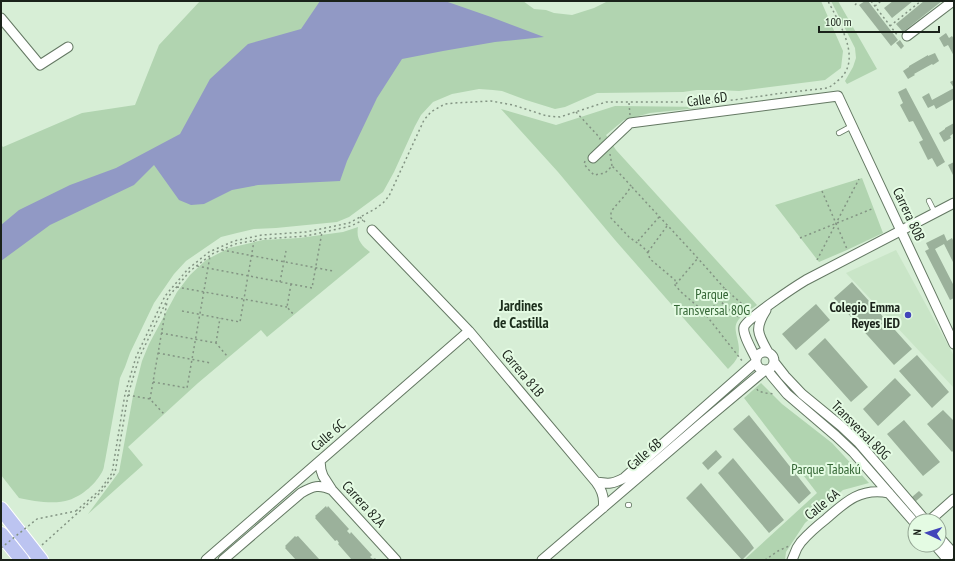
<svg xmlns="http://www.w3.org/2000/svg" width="955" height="561" font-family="'PT Sans Narrow',sans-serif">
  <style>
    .built { fill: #c9e5c7 }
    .green { fill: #b1d4b0 }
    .water { fill: #9199c5 }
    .building { fill: #9bb19b }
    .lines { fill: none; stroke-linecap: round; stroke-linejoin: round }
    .service-casing { stroke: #647863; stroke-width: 6 }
    .minor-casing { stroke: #647863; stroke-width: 11 }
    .primary-casing { stroke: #fff; stroke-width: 16 }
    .path { stroke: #839483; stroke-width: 1.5; stroke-dasharray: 2 3; stroke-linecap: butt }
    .service { stroke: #fff; stroke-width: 4.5 }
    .minor { stroke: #fff; stroke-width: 9 }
    .primary { stroke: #bcc4f1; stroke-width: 14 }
    .path-bridge { stroke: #839483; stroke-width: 1.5; stroke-dasharray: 2 3; stroke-linecap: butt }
    .poi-dot { fill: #4245ba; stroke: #e4fbe3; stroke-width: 1.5 }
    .labels { text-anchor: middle; stroke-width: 4; stroke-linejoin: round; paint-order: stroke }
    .street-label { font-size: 14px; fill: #1a221a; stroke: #e4fbe3 }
    .park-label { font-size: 14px; fill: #336534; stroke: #e4fbe3 }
    .poi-label { font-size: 14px; font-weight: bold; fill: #1a221a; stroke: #e4fbe3; text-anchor: end }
    .neighbourhood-label { font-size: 15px; font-weight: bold; fill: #1c2e1c; stroke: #e4fbe3 }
  </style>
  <rect width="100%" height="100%" fill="#d7eed6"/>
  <path class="built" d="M896 250 954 356V388L846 273Z"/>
  <path class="green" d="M200 1H523L534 9 546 10 554 13 572 15 594 8 608 1H821L843 51 841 68 825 80 739 91 717 90H697L683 92 597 93 565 107 555 109 526 100 502 91 493 90 479 89 452 94 433 102 421 115 415 126 394 172 383 192 349 217 337 222 276 228 254 229 237 233 221 237 186 261 174 274 154 303 130 353 125 367 120 378 105 461C104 464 104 468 103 470 97 483 82 496 69 500 55 505 33 501 19 498L1 475V145L3 147 82 113 135 105 159 45Z
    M831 1H838L877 69 847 84 845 81 853 67 856 58 855 48Z
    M615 106 708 107 650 113 624 120 606 135 616 150 757 305C750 310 741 315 737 322 732 331 742 344 738 356 736 361 732 365 728 369L615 240 558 172 501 109 556 125Z
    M862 178 883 233 847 250 819 262 775 205Z
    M358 227C356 239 361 245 370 252L267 337 261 330 198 383 128 447 143 465 88 514 119 472 133 396 142 361 149 344 177 292 190 275 206 260 229 248 263 240 299 238 343 232Z
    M761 383 782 404 832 443 869 483 843 490 805 523 786 552 785 560H744L817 493 744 398Z"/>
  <path class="water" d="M320 1H445L491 17 544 37 495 42 443 51 402 59 377 98 347 161 340 181 258 185 232 190 204 204 191 205 179 200 154 165 134 185 50 225 1 261V225L19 210 70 185 116 168 180 134 210 79 248 44 301 29Z"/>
  <path class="building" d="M865 1H868L898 40 891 46 859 5Z
    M893 1H913L892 18 884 8Z
    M924 1H942L903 32 896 24Z
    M946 33 949 38 952 36 954 39V56L948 45 944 47 939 38Z
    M900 40 904 46 901 49 896 43Z
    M935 53 939 61 933 65 932 64 914 74 915 75 908 79 903 71 909 67V66L928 55V56Z
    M954 80V99L936 109 934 105 928 108 922 97 929 93 932 100 954 88 950 82Z
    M906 88 945 162 937 167 932 158 928 160 919 142 923 140 913 121 909 122 900 105 903 103 898 92Z
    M954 123V133L950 136 951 138 944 142 939 133 945 129V128Z
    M954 162V177L948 165Z
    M944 234 947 241 952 238 954 242V264L944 244 935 249 954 286V298L950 300 925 251 929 249 926 243Z
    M852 282 912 349 894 365 834 298Z
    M816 304 830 320 796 350 782 334Z
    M825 338 868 387 851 402 808 354Z
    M917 355 949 392 932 408 899 371Z
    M895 378 911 395 878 426 863 409Z
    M943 410 954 421V450L952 452 927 424Z
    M749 415 811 493 799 504 733 429Z
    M904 420 940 462 923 476 887 434Z
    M716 450 722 457 708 470 702 463Z
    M733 458 784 520 769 533 718 473Z
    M701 483 749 541 754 548 742 560 686 498Z
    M919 491 923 495 916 501 912 497Z
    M326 506 327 508 328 506 349 529 347 531 350 534 351 532 372 555 370 557 373 559 375 558 377 560H352L338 544 339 543 337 540 335 541 315 518 316 517 315 516Z
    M295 536 296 537 298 536 319 559 318 560H296L285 548 286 547 285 546Z"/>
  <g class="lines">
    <g class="service-casing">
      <path id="service" d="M839 133 852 126
        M929 201 935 213
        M628 505H629"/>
    </g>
    <g class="minor-casing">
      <path id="minor" d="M1 18 40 65 68 47
        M907 36 953 1
        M593 158 630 123 838 96 954 344
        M372 230 469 331 596 482C602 490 605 498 603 508
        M766 310C754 329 758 334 768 352
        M756 361a9 9 0 1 1 18 0a9 9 0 1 1-18 0Z
        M756 359C753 352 742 334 744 327 746 319 796 286 806 280L954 203
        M774 362 785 376 802 394 841 426 859 443 926 521
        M768 370 771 375 787 394 836 436 853 452 915 523
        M320 461 321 470 323 476 332 490 396 560
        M596 482C609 484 613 484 624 478L756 362
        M929 521 954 499
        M939 537 954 554
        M935 545 948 560
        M206 560 469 331
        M223 560 301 493C313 486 319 484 332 490
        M542 560 703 422 764 371
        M792 560 797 548 801 542C809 533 817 526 826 519 845 502 861 487 889 493"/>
    </g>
    <g class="primary-casing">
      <path id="primary" d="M1 509 41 560
        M1 534 22 560"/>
    </g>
    <path class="path" d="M871 1 898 36
      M855 5 859 1
      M875 6 881 1
      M890 26 921 1
      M629 103 630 115
      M576 112 600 138 599 141
      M610 154 612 166
      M585 161 584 164 589 170 594 175 605 173 612 166 622 176 631 186C626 196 617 203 611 212V218L629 237 643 247 648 253 650 259 675 280V285L681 292 702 310 743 362
      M632 187C663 221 695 254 725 289L718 299
      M822 191 847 249
      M360 217 367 224
      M800 238 874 208
      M638 241 659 217
      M222 250 333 271
      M648 252 667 226
      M817 260 859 179
      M197 266 312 288 322 232
      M280 282 286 251
      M291 284 287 307 294 315
      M676 284 698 258
      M177 287 287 307
      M725 289 749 310
      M182 311 240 322 254 241
      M706 314 717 303 718 299 730 310 740 318
      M161 333 216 343 227 356
      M216 343 220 318
      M158 353 211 363
      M153 382 187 388 210 256
      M757 389 758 391 766 393 775 394
      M128 395 150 399 164 414
      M150 399 167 302
      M76 511 100 490 112 473 125 394 136 357 165 296 188 269 209 252 234 241 262 235 306 232 349 223 375 209 383 203 389 196 424 120 431 112 436 109 445 104 455 103 491 101 513 105 547 116 560 117 606 102H719L783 93 828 88C833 85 836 82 840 79 862 58 839 23 828 1
      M42 545 101 492 115 473 128 395 139 358 169 296 190 271 212 254 235 244 262 239 306 236 351 226 363 220
      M765 560 778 551 789 546"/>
    <use href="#service" class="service"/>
    <use href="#minor" class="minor"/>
    <use href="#primary" class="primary"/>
    <path class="path-bridge" d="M1 548 37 519 76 511"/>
  </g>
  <circle class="poi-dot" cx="908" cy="315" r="4"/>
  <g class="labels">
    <g class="street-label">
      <text transform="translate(707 99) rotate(-7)" y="5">Calle 6D</text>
      <text transform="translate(909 214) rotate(65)" y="5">Carrera 80B</text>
      <text transform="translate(523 373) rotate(50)" y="5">Carrera 81B</text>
      <text transform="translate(861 430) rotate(45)" y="5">Transversal 80G</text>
      <text transform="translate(328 435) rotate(-41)" y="5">Calle 6C</text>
      <text transform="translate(644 454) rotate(-41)" y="5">Calle 6B</text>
      <text transform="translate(364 504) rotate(48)" y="5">Carrera 82A</text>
      <text transform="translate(822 504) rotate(-39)" y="5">Calle 6A</text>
    </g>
    <g class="park-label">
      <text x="712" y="299">Parque<tspan x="712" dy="16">Transversal 80G</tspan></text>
      <text x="826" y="474">Parque Tabakú</text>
    </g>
    <g class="poi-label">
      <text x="900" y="312">Colegio Emma<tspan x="900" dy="16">Reyes IED</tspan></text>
    </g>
    <g class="neighbourhood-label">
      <text x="521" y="311">Jardines<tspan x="521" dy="17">de Castilla</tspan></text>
    </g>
  </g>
  <rect width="955" height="561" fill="none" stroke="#1a221a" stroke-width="4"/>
  <g transform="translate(927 533) rotate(274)"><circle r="19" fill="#e4fbe3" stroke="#93a493"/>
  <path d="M0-3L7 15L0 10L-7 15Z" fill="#4245ba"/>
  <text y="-6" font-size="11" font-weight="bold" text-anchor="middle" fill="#1a221a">N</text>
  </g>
  <path d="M819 26v6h120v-6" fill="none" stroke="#1a221a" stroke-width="2"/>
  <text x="825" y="26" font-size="12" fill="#1a221a" stroke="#e4fbe3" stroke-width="3" paint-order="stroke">100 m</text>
</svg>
